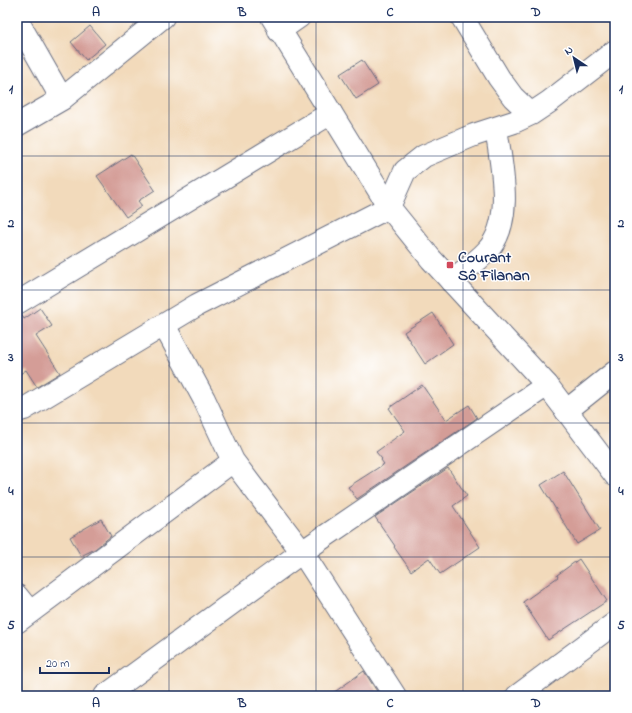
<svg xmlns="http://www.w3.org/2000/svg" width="632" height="713" font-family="'Indie Flower',sans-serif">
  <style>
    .building { fill: #d49d97 }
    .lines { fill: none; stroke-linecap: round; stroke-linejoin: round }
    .minor-casing { stroke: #666b7f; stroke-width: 24 }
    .tertiary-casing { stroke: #666b7f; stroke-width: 24 }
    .minor { stroke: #fff; stroke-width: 22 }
    .tertiary { stroke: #fff; stroke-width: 22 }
    .grid { fill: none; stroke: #1b2f5e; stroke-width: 1; stroke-opacity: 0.55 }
    .poi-dot { fill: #d1495b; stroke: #fff; stroke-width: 1.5 }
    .labels { text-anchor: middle; stroke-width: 3; stroke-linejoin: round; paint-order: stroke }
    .poi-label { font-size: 16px; font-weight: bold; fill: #1b2f5e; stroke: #fff; text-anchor: start }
    .neatline { fill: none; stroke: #1b2f5e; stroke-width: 1.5 }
    .grid-label { font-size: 13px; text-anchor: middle; font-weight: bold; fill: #1b2f5e }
  </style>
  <rect width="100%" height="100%" fill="#fff"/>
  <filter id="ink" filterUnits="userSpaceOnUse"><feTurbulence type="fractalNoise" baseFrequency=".025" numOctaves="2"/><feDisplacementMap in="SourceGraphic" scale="8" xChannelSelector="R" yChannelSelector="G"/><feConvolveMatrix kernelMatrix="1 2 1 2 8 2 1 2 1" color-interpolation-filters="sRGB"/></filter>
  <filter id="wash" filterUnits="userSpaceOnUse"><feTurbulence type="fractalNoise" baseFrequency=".012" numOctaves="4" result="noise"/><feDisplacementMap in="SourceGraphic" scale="16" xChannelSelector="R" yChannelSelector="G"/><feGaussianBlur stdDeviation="0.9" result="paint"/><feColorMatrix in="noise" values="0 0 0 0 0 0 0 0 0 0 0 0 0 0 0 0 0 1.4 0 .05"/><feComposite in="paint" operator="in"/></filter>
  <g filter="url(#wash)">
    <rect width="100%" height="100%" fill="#f2dabb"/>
    <g id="blocks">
      <path class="building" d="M90 26 105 44 86 60 71 42Z
        M362 60 378 85 356 99 340 74Z
        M131 154 155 190 138 201 142 206 126 217 97 176Z
        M40 308 52 326 36 336 60 373 37 387 26 370 17 376V315L21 314 24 319Z
        M433 313 453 344 425 364 404 332Z
        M422 385 446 420 469 405 477 418 357 499 348 487 384 464 381 460 382 459 376 452 405 431 389 408Z
        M448 468 467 496 453 506 480 547 440 574 429 558 411 571 394 547 395 546 375 517Z
        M563 471 600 530 577 544 541 485Z
        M101 519 111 536 95 549 81 556 70 537Z
        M579 559 607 601 548 640 523 602 558 577 557 575Z
        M364 671 380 696H329Z"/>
    </g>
  </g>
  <g filter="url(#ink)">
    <use href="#blocks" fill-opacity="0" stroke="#666b7f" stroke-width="1"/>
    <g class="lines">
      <g class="minor-casing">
        <path id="minor" d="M462 17 499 78 513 97 531 114
          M17 20 62 99
          M279 31 299 17
          M17 125 62 99 163 17
          M451 281C463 271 477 262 487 251 515 221 501 165 496 128
          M17 303 331 113
          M164 325 204 399 233 461 302 552 395 696
          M17 411 24 409 197 305 389 207 405 171 424 156 474 135 514 122 531 114 549 102 615 51
          M566 411 615 372
          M17 596 30 612
          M17 622 233 461
          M105 696 302 552 547 385
          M517 696 615 623"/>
      </g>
      <g class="tertiary-casing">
        <path id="tertiary" d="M272 17 389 207 431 259 547 385 615 475"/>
      </g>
      <use href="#minor" class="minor"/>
      <use href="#tertiary" class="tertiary"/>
    </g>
  </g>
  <path class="grid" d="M169 17V696M316 17V696M463 17V696M17 156H615M17 290H615M17 423H615M17 557H615"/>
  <rect class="poi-dot" x="446" y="261" width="8" height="8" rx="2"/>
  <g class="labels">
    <g class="poi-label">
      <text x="458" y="262">Courant<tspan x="458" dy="18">Sô Filanan</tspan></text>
    </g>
  </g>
  <rect width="632" height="713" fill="none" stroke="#fff" stroke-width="44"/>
  <g transform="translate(574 58) rotate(325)" stroke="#ffffff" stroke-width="3" paint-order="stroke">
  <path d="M0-3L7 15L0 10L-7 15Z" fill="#1b2f5e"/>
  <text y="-6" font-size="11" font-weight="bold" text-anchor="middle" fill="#1b2f5e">N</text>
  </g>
  <path d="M40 667v6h69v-6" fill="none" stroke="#1b2f5e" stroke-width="2"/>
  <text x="46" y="667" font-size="12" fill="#1b2f5e" stroke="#ffffff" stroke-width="3" paint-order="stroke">20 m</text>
  <rect x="22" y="22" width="588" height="669" class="neatline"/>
  <g class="grid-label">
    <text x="96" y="16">A</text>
    <text x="242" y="16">B</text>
    <text x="390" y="16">C</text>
    <text x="536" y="16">D</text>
    <text x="11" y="93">1</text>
    <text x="621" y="93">1</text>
    <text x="11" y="227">2</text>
    <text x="621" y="227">2</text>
    <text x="11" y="361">3</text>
    <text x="621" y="361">3</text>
    <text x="11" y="495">4</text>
    <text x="621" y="495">4</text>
    <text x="11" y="629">5</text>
    <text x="621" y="629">5</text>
    <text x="96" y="707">A</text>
    <text x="242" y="707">B</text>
    <text x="390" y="707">C</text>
    <text x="536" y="707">D</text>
  </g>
</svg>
